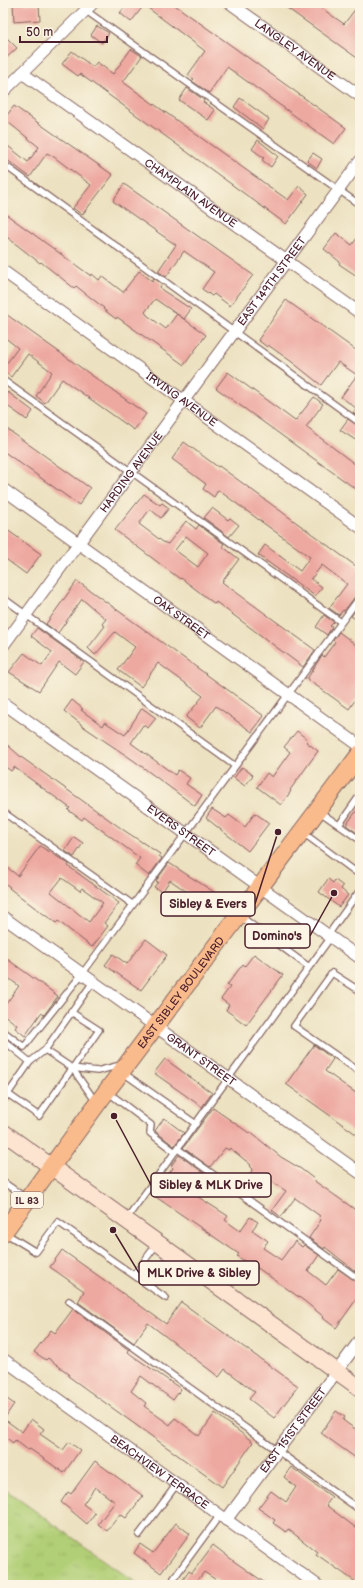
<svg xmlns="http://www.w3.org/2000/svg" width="363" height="1588" font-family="'Balsamiq Sans',sans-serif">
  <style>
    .grass { fill: url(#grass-tufts); stroke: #7e7750 }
    .building { fill: #eda8a0; fill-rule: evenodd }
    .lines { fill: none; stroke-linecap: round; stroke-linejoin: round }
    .lane-casing { stroke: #83635f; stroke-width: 8 }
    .street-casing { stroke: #83635f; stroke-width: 13 }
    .secondary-casing { stroke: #83635f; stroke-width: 18 }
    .primary-casing { stroke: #83635f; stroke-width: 19 }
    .lane { stroke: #fff; stroke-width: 5.5 }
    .street { stroke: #fff; stroke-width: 11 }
    .secondary { stroke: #fde4d1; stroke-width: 16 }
    .primary { stroke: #fabb8c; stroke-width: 17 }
    .labels { text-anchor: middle; stroke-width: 3; stroke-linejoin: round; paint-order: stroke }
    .shield { fill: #fcf5e5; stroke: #7f5f63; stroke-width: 1 }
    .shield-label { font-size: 10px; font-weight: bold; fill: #4a1f2b }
    .street-label { font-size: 11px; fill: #4a1f2b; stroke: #fcf5e5 }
    .leader { fill: none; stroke: #4a1f2b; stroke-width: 1.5 }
    .callout-dot { fill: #4a1f2b; stroke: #fcf5e5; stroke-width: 1.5 }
    .callout { fill: #fcf5e5; stroke: #4a1f2b; stroke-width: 1.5 }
    .callout-label { font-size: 12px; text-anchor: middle; font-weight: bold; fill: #4a1f2b }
  </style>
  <defs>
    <pattern id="grass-tufts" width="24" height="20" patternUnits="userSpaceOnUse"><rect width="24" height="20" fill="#b1cf76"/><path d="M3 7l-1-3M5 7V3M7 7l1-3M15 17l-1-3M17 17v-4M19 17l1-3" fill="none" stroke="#9ab166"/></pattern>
  </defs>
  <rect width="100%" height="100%" fill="#fcf5e5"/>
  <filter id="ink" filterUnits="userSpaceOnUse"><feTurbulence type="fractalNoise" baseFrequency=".025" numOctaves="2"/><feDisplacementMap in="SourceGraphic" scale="8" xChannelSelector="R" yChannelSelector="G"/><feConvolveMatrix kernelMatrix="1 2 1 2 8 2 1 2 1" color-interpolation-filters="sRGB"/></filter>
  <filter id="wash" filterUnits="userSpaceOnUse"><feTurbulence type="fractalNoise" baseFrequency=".012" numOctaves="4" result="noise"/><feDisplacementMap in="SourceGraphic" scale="16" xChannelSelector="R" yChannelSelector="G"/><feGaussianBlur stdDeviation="0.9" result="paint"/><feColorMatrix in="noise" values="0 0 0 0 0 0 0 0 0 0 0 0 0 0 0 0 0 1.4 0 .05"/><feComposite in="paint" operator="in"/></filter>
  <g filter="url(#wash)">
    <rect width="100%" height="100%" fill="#ece1c0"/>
    <path class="grass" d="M3 1488 139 1585H3Z"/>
    <g id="blocks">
      <path class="building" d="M13 3 39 5 40 20 14 22Z
        M128 3H172L346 128 334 144 227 67 209 93 192 81 194 79 188 75 205 51 144 5 131 22 120 13Z
        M280 3H314L344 24 360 3V60Z
        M97 26 109 33 102 43 91 35Z
        M3 34 17 48 3 61Z
        M131 49 142 56 123 82 288 200 299 186 308 194 286 224 80 74 78 76 62 64 72 51 93 67 97 62 113 74Z
        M187 88 204 100 203 102 215 110 208 120 179 100Z
        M240 98 269 119 263 129 234 107Z
        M14 106 113 175 82 215 73 208 91 185 54 157 47 153 30 177 3 157V142L28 162 39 147 4 119Z
        M258 140 278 156 271 167 262 160 264 158 252 149Z
        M313 153 322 159 317 168 307 161Z
        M124 184 253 275 230 306 214 294 212 296 202 289 214 272 184 251 166 277 158 271 176 245 113 201Z
        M3 212 91 276 92 274 99 280 102 276 123 292 139 271 152 281 154 278 162 284 160 287 162 290 191 309 184 319 155 299 145 312 147 315 166 329 177 314 206 335 184 365 117 317 116 319 103 309 104 308 76 286 74 288 41 262 40 263 3 234Z
        M336 233 352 245 360 234V278L339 264 340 262 324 249Z
        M286 300 360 353V418L353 413 356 408 341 397 357 375 338 362 321 385 292 362 268 345 267 347 258 340Z
        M3 312 146 414 134 430 62 379 45 403 36 396 52 372 28 354 11 377 3 371V368L18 348 3 336Z
        M228 372 295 421 314 397 323 404 306 427 360 468V492L216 388Z
        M8 392 33 411 27 420 9 407 3 415V398Z
        M348 419 360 427V443L340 430Z
        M7 429 90 488 79 505 3 451V436Z
        M184 442 218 467 219 466 230 474 360 569V593L357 594 344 611 343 610 339 615 329 608 347 584 322 565 311 579 322 587 315 596 258 555 265 545 300 571 310 557 218 490 214 497 203 489 206 484 172 459Z
        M144 494 160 505 162 503 169 508 161 518 150 509 139 524 163 542 168 544 186 521 196 529 199 525 224 544 222 546 239 559 222 582 315 650 303 667 216 602 215 604 181 578 180 579 115 530ZM186 536 208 553 198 567 175 550Z
        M212 508 228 520 230 518 239 525 229 537 204 518Z
        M3 527 41 554 26 574 3 557Z
        M77 581 264 716 252 732 216 706 200 728 186 717 203 696 158 663 141 687 118 670 135 647 115 632 95 655 88 648 105 626 102 624 106 619 82 599 58 633 46 624Z
        M360 604V622L351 616Z
        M324 615 334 622 330 626 332 627 327 635 316 627Z
        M37 628 84 662 75 674 59 662 39 691 9 672 24 653 42 666 52 652 31 636Z
        M339 632 360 648V693L349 709 307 679 322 655 324 657 335 642 333 640Z
        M72 700 83 709 81 710 103 726 105 722 125 735 142 708 156 718 148 728 143 725 131 743 175 775 178 770 190 778 186 784 202 795 195 806 133 760 81 725V724L64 711Z
        M297 731 308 740 306 742 318 751 290 790 291 791 281 805 257 787 267 773 272 777 290 752 284 747Z
        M3 741 21 757 125 831 160 854 159 856 162 858 149 876 135 865 140 858 84 817 82 820 68 810 70 808 14 767 11 771 3 765Z
        M242 767 253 775 245 786 234 778Z
        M360 806V835L346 825Z
        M212 809 226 818 229 815 245 827 255 813 269 823 248 851 206 818Z
        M74 837 83 843 74 857 65 851Z
        M40 846 69 864 68 866 119 903 104 923 108 926 92 947 58 921 56 923 38 910 9 888 10 887 3 882V864L18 876ZM62 878 80 891 82 888 103 903 89 922 51 892Z
        M169 863 214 892 206 905 170 880 162 892 154 887 158 882 156 881Z
        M328 879 333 883 335 880 343 886 341 889 348 895 339 907 319 892Z
        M146 939 167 955 141 990 105 965 113 954 127 964Z
        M254 954 283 975 246 1025 226 1010 229 1005 221 999 230 987 227 985 243 964 245 966Z
        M3 956 58 996 44 1015 41 1013 25 1036 15 1028 17 1025 3 1014V1008L19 986 3 974Z
        M314 1045 333 1059 325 1071 360 1096V1137L286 1084Z
        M165 1059 212 1093 202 1107 154 1073Z
        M213 1108 249 1133 250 1132 281 1157 301 1169 314 1179 313 1180 360 1213V1275L325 1247 324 1249 309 1238 321 1220 319 1218 320 1216 295 1198 281 1217 272 1210 286 1191 265 1177 253 1194 242 1186 253 1169 250 1166 251 1165 230 1148 229 1150 225 1148 210 1167 183 1148Z
        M164 1118 184 1133 174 1146 155 1131Z
        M179 1155 205 1174 192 1193 228 1216 225 1220 240 1231 250 1217 258 1222 252 1230 268 1241 263 1248 281 1260 295 1241 302 1247 304 1245 319 1255 308 1271 326 1285 338 1269 360 1284V1294L336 1328 323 1318 324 1317 303 1300 252 1264 250 1265 237 1256 239 1254 153 1195 173 1168 171 1166Z
        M62 1250 166 1324 181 1302 298 1386 274 1418 249 1399 255 1392 225 1369 219 1377 148 1323 134 1343 78 1302 84 1291 50 1267Z
        M73 1309 129 1350 128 1352 133 1356 181 1389 173 1400 141 1376 131 1391 146 1403 144 1406 170 1425 175 1418 199 1436 215 1413 253 1442 222 1487 68 1376 69 1374 48 1358 46 1360 34 1352 51 1330 55 1333Z
        M3 1396 14 1404 4 1419 22 1432 31 1419 44 1429 40 1434 63 1450 69 1442 80 1450 64 1473 30 1449 28 1450 15 1440 13 1443 3 1435Z
        M336 1411 345 1417 343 1420 348 1424 360 1432V1461L321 1433Z
        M95 1461 143 1496 126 1518 120 1514 107 1531 98 1524 115 1502 95 1487 83 1504 95 1513 87 1524 61 1502 68 1492 71 1494Z
        M291 1467 332 1497 326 1505 360 1531V1585L316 1554 317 1552 288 1529 286 1532 273 1523 275 1520 258 1508 271 1491 286 1502 296 1487 284 1477Z
        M176 1523 190 1534 161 1573 134 1553 140 1544 153 1553Z
        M213 1545 235 1562 268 1585H224L204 1572 194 1585H188L182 1581 189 1571 192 1573Z"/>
    </g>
  </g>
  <g filter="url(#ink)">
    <use href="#blocks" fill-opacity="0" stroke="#83635f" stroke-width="1"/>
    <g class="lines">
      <g class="lane-casing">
        <path id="lane" d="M85 10 360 205
          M3 164 360 423
          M3 380 341 622
          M3 598 235 766
          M3 812 132 904
          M320 812 360 840
          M339 825 360 795
          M302 832 360 875
          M240 916 309 967
          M328 935 360 890
          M360 991 332 973 294 1026 360 1072
          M3 1031 24 1047 82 974 360 597
          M3 1040 30 1062
          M45 1050 72 1068 96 1102
          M72 1068 97 1071 121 1065
          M122 1072 196 1124
          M109 1093 151 1125 150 1133 175 1152
          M8 1094 39 1116 99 1030 71 1012
          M3 1101 30 1062 45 1050 93 982
          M178 1149 360 1280
          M3 1182 26 1198
          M127 1218 331 937
          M5 1233 36 1252 58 1222 166 1298
          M134 1275 156 1245
          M69 1301 360 1510
          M139 1535 177 1484
          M174 1578 220 1515"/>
      </g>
      <g class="street-casing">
        <g id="street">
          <path id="s1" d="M230 3 360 96"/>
          <path id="s2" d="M22 73 360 313"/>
          <path d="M3 92 93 3"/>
          <path id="s3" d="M3 271 360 527"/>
          <path id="s4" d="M3 489 360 746"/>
          <path id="s5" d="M3 646 360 161"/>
          <path id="s6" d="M3 703 360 958"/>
          <path id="s7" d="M3 917 360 1173"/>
          <path id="s8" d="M3 1359 317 1585"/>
          <path id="s9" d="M226 1520 360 1340"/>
        </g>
      </g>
      <g class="secondary-casing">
        <path id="secondary" d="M3 1132 360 1388"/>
      </g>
      <g class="primary-casing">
        <g id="primary">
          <path id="s10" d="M3 1233 97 1104 360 754"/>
        </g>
      </g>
      <use href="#lane" class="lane"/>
      <use href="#street" class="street"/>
      <use href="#secondary" class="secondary"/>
      <use href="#primary" class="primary"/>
    </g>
  </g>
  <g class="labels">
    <rect class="shield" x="11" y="1192" width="32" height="16" rx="3"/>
    <g class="shield-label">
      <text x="27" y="1204">IL 83</text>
    </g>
    <g class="street-label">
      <text dy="4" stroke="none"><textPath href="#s1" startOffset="80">LANGLEY AVENUE</textPath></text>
      <text dy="4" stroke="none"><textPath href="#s2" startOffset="207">CHAMPLAIN AVENUE</textPath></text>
      <text dy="4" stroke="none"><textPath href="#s5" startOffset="453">EAST 149TH STREET</textPath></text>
      <text dy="4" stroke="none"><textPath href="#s3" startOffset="220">IRVING AVENUE</textPath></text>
      <text dy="4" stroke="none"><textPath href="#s5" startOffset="216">HARDING AVENUE</textPath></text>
      <text dy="4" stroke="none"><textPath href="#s4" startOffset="220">OAK STREET</textPath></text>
      <text dy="4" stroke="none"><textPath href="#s6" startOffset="219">EVERS STREET</textPath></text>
      <text dy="4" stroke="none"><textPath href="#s10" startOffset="299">EAST SIBLEY BOULEVARD</textPath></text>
      <text dy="4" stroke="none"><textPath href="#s7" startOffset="244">GRANT STREET</textPath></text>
      <text dy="4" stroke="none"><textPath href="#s9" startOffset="112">EAST 151ST STREET</textPath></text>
      <text dy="4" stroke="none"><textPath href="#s8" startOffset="193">BEACHVIEW TERRACE</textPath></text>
    </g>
  </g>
  <path class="leader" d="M278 832L255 904M334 893L310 936M114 1116L151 1185M113 1230L139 1273"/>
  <g class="callout-dot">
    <circle cx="278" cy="832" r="4"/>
    <circle cx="334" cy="893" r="4"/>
    <circle cx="114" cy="1116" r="4"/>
    <circle cx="113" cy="1230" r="4"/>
  </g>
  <g class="callout">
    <rect x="161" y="892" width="94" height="24" rx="4"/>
    <rect x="245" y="924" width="65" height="24" rx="4"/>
    <rect x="151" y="1173" width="120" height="24" rx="4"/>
    <rect x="139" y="1261" width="120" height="24" rx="4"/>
  </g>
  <g class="callout-label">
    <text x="208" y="908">Sibley &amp; Evers</text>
    <text x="277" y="940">Domino's</text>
    <text x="211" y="1189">Sibley &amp; MLK Drive</text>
    <text x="199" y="1277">MLK Drive &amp; Sibley</text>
  </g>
  <rect width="363" height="1588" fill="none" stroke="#fcf5e5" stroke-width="16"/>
  <path d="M20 36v6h87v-6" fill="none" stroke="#4a1f2b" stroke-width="2"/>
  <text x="26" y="36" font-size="12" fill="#4a1f2b" stroke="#fcf5e5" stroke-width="3" paint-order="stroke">50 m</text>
</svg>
